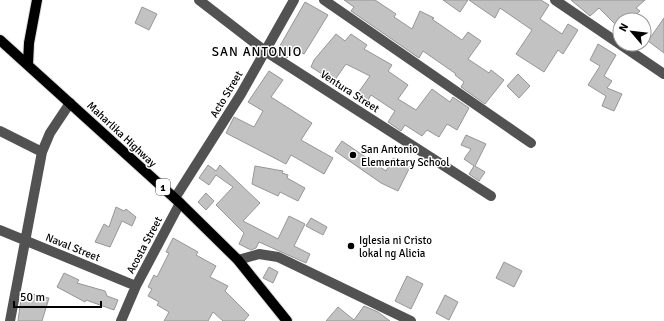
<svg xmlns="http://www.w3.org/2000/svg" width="664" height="321" font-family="Signika,sans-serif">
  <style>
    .building { fill: #c2c2c2; stroke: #969696 }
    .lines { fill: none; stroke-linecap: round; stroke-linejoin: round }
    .major-casing { stroke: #dbdbdb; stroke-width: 12 }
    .minor { stroke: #525252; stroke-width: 10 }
    .major { stroke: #000; stroke-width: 10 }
    .poi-dot { fill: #000; stroke: #fff; stroke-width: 1.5 }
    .labels { text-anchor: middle; stroke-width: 3; stroke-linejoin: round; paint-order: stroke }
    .shield { fill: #fff; stroke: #4c4c4c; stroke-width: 1 }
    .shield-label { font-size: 10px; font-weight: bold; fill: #000 }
    .street-label { font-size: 11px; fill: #000; stroke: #fff }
    .poi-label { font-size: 11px; fill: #000; stroke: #fff; text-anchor: start }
    .quarter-label { font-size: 13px; letter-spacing: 1px; fill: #000; stroke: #fff }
  </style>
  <rect width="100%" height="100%" fill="#fff"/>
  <path class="building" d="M344 0H375L396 14 394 17 412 29 420 11 434 18 432 19 462 40 468 32 481 41 468 59 489 73 491 70 504 80 485 104 461 87 464 82 455 75 456 74 423 51 419 58 351 11 354 7Z
    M443 0H468L460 12Z
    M469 0H541L549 5 540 19 562 34 568 24 578 30 563 54 558 50 544 72 516 54 532 30 500 8 495 18Z
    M571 0H645L636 8 640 11 631 20H620V29L599 8 590 16Z
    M305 2 328 15 304 54 293 48 287 58 277 51Z
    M142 7 157 14 149 30 135 23Z
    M664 18V53L648 41Z
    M336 34 345 41 351 34 367 45 364 49 392 65 388 71 408 85 398 99 416 110 432 89 450 102 453 97 469 108 457 130 447 124 439 137 427 130 422 136 405 125 401 131 388 122 395 111 371 95 368 100 358 93 370 76 346 64 332 84 320 76 322 74 311 67 314 60Z
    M598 44 616 55 604 76 612 81 607 88 622 94 614 111 602 106 606 96 588 85 600 66 590 60Z
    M269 71 283 80 271 97 312 123 301 140 333 158 324 174 291 155 286 164 226 133 234 117 254 127 263 111 248 102Z
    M518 74 530 86 519 98 507 86Z
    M466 135 486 144 475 166 485 172 479 181 469 174 474 166 464 159 471 149 461 145Z
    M342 141 386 171 393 158 410 167 398 191 381 183 335 151Z
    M208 165 216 171 220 165 260 203 243 221 278 239 289 216 305 224 294 246 310 254 306 263 259 242 256 248 251 250 239 244 244 233 216 205 233 187 216 175 209 185 199 178Z
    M255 166 283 171 282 173 288 175 287 178 305 188 298 201 280 192 278 196 252 184Z
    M206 193 214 201 206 210 198 202Z
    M116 207 124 211 126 209 136 217 132 226 122 221 110 247 95 242 104 224 109 227Z
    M311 218 327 227 323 235 306 226Z
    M173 238 198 252 196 255 216 266 210 277 228 286 225 291 249 315 244 321H223L213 312 208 321H164L169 312 157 305 159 302 148 296 152 289 148 287 154 275 157 277 169 253 166 252Z
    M504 262 522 271 514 287 496 278Z
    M269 267 278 272 273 283 263 278Z
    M64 273 79 280 77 283 105 291 107 296 118 300 114 310 86 300 85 302 57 287Z
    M407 276 423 284 411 309 395 301Z
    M28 293 49 298 42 321H18L21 299 27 300Z
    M445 295 458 302 449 320 436 313Z
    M364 306 378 312 390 321H326L338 307 354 320Z"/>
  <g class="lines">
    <g class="major-casing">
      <path id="major" d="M0 40 180 203 238 260 287 321
        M28 64 29 43 37 0"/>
    </g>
    <path class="minor" d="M199 0 265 51 491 196
      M324 0 531 143
      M555 0 664 74
      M0 131 42 152
      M175 198 241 94 294 0
      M0 230 136 286
      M238 260 259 254 278 257 411 321
      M10 321 42 152 50 133 70 103
      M121 321 136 286 180 203"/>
    <use href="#major" class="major"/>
  </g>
  <g class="poi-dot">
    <circle cx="353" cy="155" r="4"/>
    <circle cx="351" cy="246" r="4"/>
  </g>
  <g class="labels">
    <rect class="shield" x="156" y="179" width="14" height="16" rx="3"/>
    <g class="shield-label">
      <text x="163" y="191">1</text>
    </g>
    <g class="street-label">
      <text transform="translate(350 91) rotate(33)" y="4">Ventura Street</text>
      <text transform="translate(226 94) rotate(-59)" y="4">Acto Street</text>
      <text transform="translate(122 134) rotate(43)" y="4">Maharlika Highway</text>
      <text transform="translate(144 245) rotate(-62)" y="4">Acosta Street</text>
      <text transform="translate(73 247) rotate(22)" y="4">Naval Street</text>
    </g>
    <g class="poi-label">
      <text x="361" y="153">San Antonio<tspan x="361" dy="13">Elementary School</tspan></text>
      <text x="359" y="244">Iglesia ni Cristo<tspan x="359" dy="13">lokal ng Alicia</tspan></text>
    </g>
    <g class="quarter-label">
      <text x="257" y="56">SAN ANTONIO</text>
    </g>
  </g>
  <g transform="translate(632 32) rotate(298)"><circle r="19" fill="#ffffff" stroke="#999999"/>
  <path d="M0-3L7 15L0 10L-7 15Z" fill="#000000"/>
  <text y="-6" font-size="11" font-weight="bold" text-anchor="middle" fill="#000000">N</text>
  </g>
  <path d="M14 301v6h87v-6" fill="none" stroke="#000000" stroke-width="2"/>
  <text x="20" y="301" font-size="12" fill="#000000" stroke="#ffffff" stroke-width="3" paint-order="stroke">50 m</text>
</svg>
